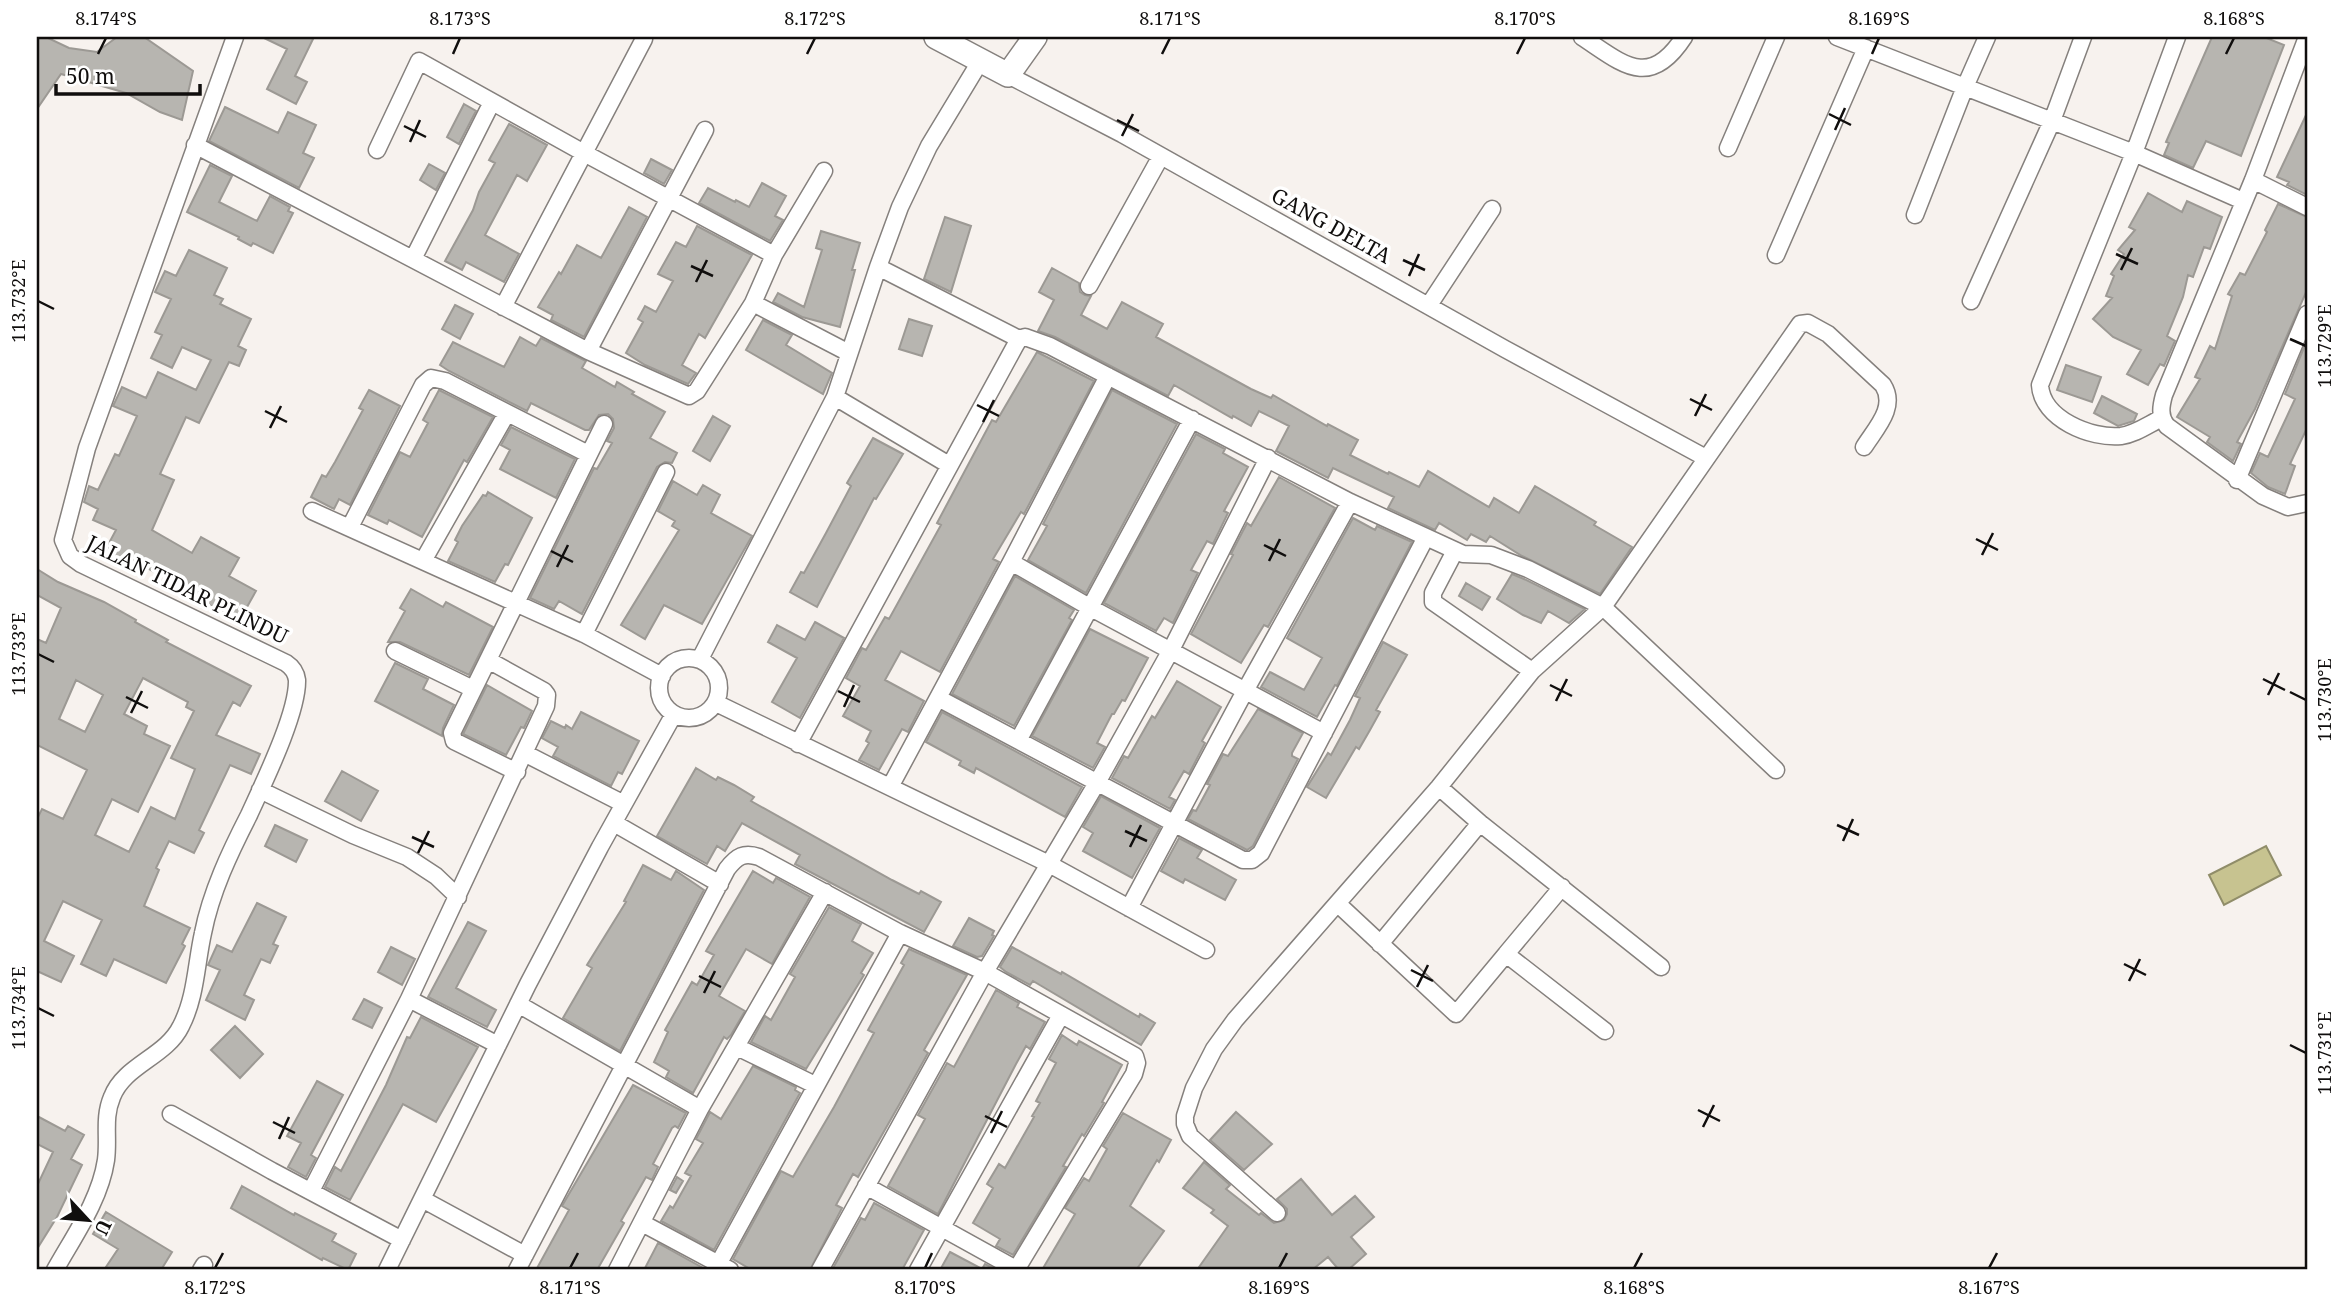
<svg xmlns="http://www.w3.org/2000/svg" width="2344" height="1307" font-family="'Noto Serif',serif">
  <style>
    .water { fill: #c7c390; stroke: #908d69; stroke-width: 2 }
    .building { fill: #b7b5b0; stroke: #9c9994; stroke-width: 2; fill-rule: evenodd }
    .lines { fill: none; stroke-linecap: round; stroke-linejoin: round }
    .minor-casing { stroke: #85807d; stroke-width: 19 }
    .secondary-casing { stroke: #85807d; stroke-width: 26 }
    .minor { stroke: #fff; stroke-width: 16 }
    .secondary { stroke: #fff; stroke-width: 23 }
    .ticks { fill: none; stroke: #100e0d; stroke-width: 2.5 }
    .labels { text-anchor: middle; stroke-width: 7; stroke-linejoin: round; paint-order: stroke }
    .street-label { font-size: 21px; fill: #100e0d; stroke: #fff }
    .neatline { fill: none; stroke: #100e0d; stroke-width: 2.5 }
    .ticks-label { font-size: 18px; text-anchor: middle; fill: #100e0d }
  </style>
  <rect width="100%" height="100%" fill="#f7f2ee"/>
  <path class="water" d="M2266 846 2281 875 2224 905 2209 875Z"/>
  <path class="building" d="M37 37H46L69 48 97 52 117 37H144L193 71 182 120 160 112 126 93 61 74 37 109Z
    M262 37H314L295 76 307 82 296 104 267 89 287 49Z
    M2212 37H2264L2284 45 2241 156 2206 141 2193 168 2164 155 2169 143 2166 142Z
    M464 104 476 111 459 144 447 137Z
    M225 107 278 133 288 112 316 125 303 153 314 158 299 188 209 141Z
    M2307 113V195L2287 185 2289 182 2277 177Z
    M509 124 547 145 527 181 517 175 485 235 519 254 504 282 466 262 462 270 445 261 473 210 479 192 495 163 489 160Z
    M651 159 672 170 664 184 644 173Z
    M429 164 445 173 436 190 420 180Z
    M210 165 232 176 219 202 257 221 270 196 290 207 288 211 293 213 273 253 253 243 251 246 238 239 239 237 187 212Z
    M762 183 786 196 775 216 783 220 770 241 699 203 708 188 735 202 736 200 749 207Z
    M2148 193 2182 212 2187 201 2222 217 2210 249 2204 247 2193 277 2188 275 2183 297 2167 336 2175 341 2164 366 2160 364 2148 385 2127 374 2141 350 2113 337 2093 319 2112 298 2106 296 2114 276 2111 274 2124 254 2118 250 2135 230 2129 227Z
    M2278 204 2307 217V290L2255 409 2237 442 2241 444 2233 461 2207 442 2210 437 2177 417 2200 379 2195 377 2210 346 2215 349 2232 296 2228 294 2240 273 2245 275 2267 232 2265 230Z
    M629 207 647 217 584 337 551 320 553 315 538 307 559 272 561 274 577 245 601 258Z
    M945 217 971 226 951 292 924 279Z
    M697 226 752 255 705 338 699 334 682 365 696 373 688 384 645 365 626 353 643 322 638 319 645 306 656 312 673 281 658 274 676 242 686 247Z
    M821 231 860 243 852 270H855L840 327 802 317 773 302 778 293 804 307 822 250 816 248Z
    M189 250 227 268 214 295 223 299 220 304 251 319 238 346 246 350 239 366 229 362 199 423 186 417 160 474 174 480 152 530 192 553 201 537 239 558 229 576 256 591 238 623 182 587 183 585 158 570 156 573 138 563 133 573 102 556 116 530 93 520 98 509 84 502 89 486 98 490 115 454 119 456 137 416 113 406 122 387 146 398 158 372 196 390 211 360 182 347 172 368 151 358 162 335 155 332 171 299 155 292 165 271 176 276Z
    M1052 268 1079 283 1080 292 1085 295 1091 296 1081 315 1107 329 1122 302 1163 324 1156 337 1251 389 1271 398 1273 395 1327 426 1328 424 1358 440 1350 455 1388 474 1389 472 1419 487 1428 471 1489 507 1494 498 1519 513 1535 486 1596 522 1594 525 1632 547 1600 594 1522 556 1490 536 1486 542 1471 534 1467 540 1439 523 1435 530 1388 508 1394 497 1333 468 1328 478 1276 451 1289 426 1259 411 1251 426 1233 416 1232 418 1174 385 1168 396 1055 337 1038 331 1054 300 1039 292Z
    M455 305 473 314 460 339 442 329Z
    M909 319 932 326 922 356 899 349Z
    M763 320 792 335 786 345 832 373 823 394 746 350Z
    M520 337 536 346 541 338 586 361 582 368 615 387 617 382 634 392 632 394 665 412 650 438 677 453 672 463 665 462 657 467 582 614 559 601 554 609 530 598 594 468 597 469 612 443 607 441 614 428 613 419 608 414 599 415 589 430H585L531 403 527 411 449 371 440 365 453 342 504 367Z
    M2307 340V428L2290 464 2295 466 2285 494 2268 487 2251 473 2260 453 2268 457 2295 399 2285 394Z
    M1037 352 1094 381 1024 514 1021 512 993 559 999 562 940 672 901 651 885 680 924 701 908 732 902 729 879 770 859 760 869 743 866 741 871 731 843 716 860 686 846 678 862 648 866 650 885 617 889 619 941 525 937 523 992 420 996 422Z
    M2066 365 2101 377 2092 402 2057 390Z
    M369 390 400 406 350 505 339 499 334 509 311 497 322 475 326 477 335 462 363 410 359 408Z
    M439 390 493 417 467 462 464 460 422 537 389 520 387 524 368 515 400 452 410 457 428 423 423 420Z
    M1112 390 1177 424 1086 593 1028 560 1047 526 1043 524Z
    M2102 396 2137 414 2134 421 2118 426 2094 413Z
    M713 416 730 426 710 461 693 451Z
    M511 427 575 459 556 498 500 469 510 450 501 445Z
    M1196 434 1225 449 1223 453 1248 467 1224 511 1228 513 1213 544 1207 541 1191 570 1198 573 1173 623 1164 618 1156 631 1104 603Z
    M873 438 903 454 876 499 874 498 817 607 790 592 801 572 804 573 826 533 851 486 847 483Z
    M1279 477 1335 508 1268 627 1264 625 1241 663 1191 634 1233 555 1231 554 1247 523 1251 526Z
    M673 481 697 495 703 485 720 495 711 513 752 536 702 624 664 605 645 639 621 625 679 530 672 526 675 521 658 511Z
    M488 492 532 518 508 565 505 564 495 582 448 561 458 542 455 540 462 526 483 495 486 496Z
    M1353 518 1375 530 1377 526 1412 542 1337 686 1335 685 1317 717 1261 687 1270 672 1304 690 1322 658 1287 638Z
    M37 569 58 582 104 602 136 620 135 622 168 640 166 642 251 686 240 706 233 702 216 735 260 754 251 774 230 765 199 830 204 833 194 853 169 841 156 868 159 870 144 906 190 928 182 944 185 946 166 983 114 959 106 976 81 964 102 920 63 901 44 941 74 956 61 982 37 971V819L42 809 63 819 87 770 37 745V639L46 643 61 608 37 595ZM143 678 188 702 186 707 194 711 171 758 195 769 175 819 151 807 129 852 95 835 112 799 138 812 170 746 144 734 147 726 124 714ZM76 680 103 695 85 732 59 719Z
    M1512 574 1524 579 1585 609 1569 623 1548 611 1541 623 1523 615 1497 599Z
    M1015 576 1074 610 1069 618 1072 620 1014 726 952 694Z
    M1466 583 1490 597 1482 610 1459 596Z
    M411 589 443 607 446 602 493 627 469 675 400 642H388L405 611 400 608Z
    M815 622 844 638 800 718 772 702 797 658 768 642 777 625 805 640Z
    M1090 629 1148 658 1125 701 1122 700 1114 714H1112L1097 743 1105 747 1093 768 1032 736Z
    M1383 642 1407 655 1376 710 1380 712 1370 730 1359 749 1356 747 1326 798 1307 787 1328 753 1331 755 1350 720 1360 698 1355 696Z
    M395 663 428 679 423 689 454 705 443 728 442 736 375 701Z
    M1177 681 1221 707 1202 741 1205 743 1189 774 1184 771 1169 797 1175 800 1170 809 1112 778 1124 756 1128 758 1152 716 1155 718Z
    M487 685 532 711 524 728 521 727 506 755 463 734Z
    M1258 709 1303 733 1292 753V756L1298 759 1253 846 1247 850 1188 819 1193 810 1196 811 1210 785 1207 784 1223 754 1228 756Z
    M581 712 639 741 622 774 618 772 611 786 553 756 558 747 542 738 551 721 565 728 566 725 572 729Z
    M942 712 1082 787 1065 817 976 768 974 773 959 765 961 761 926 742Z
    M696 768 716 780 718 777 734 785 754 797 751 801 892 880 919 894 921 891 941 902 924 932 795 864 800 855 742 823 725 851 717 846 707 864 657 836Z
    M342 771 378 791 361 821 325 801Z
    M1101 796 1160 828 1132 878 1083 851 1093 833 1083 827Z
    M275 825 307 840 296 862 265 846Z
    M1179 838 1202 850 1197 858 1236 880 1225 900 1185 879 1183 883 1161 871Z
    M643 865 671 880 676 871 704 890 620 1051 563 1018 592 968 587 965 626 902 624 901Z
    M753 871 773 883 776 878 810 897 772 964 746 949 719 996 745 1011 731 1035 727 1039 724 1037 693 1093 666 1077 669 1071 654 1062 668 1032 665 1030 692 982 697 985 714 955 706 951Z
    M257 903 286 917 273 944 278 946 270 963 261 959 244 995 254 1000 245 1020 206 1000 220 970 208 965 217 945 232 952Z
    M829 907 861 924 852 941 873 953 861 973 864 975 806 1069 751 1042 765 1016 771 1020 795 977 790 974Z
    M969 918 994 931 992 935 994 936 982 956 977 957 953 946Z
    M468 922 486 931 456 988 496 1010 487 1027 428 997Z
    M391 947 415 959 402 985 378 972Z
    M1012 947 1061 974 1062 972 1139 1017 1140 1014 1155 1023 1141 1045 1033 981 1030 985 1006 972 1000 967Z
    M909 949 967 975 924 1050 928 1053 899 1105 858 1177 853 1174 836 1205 842 1208 810 1270H752L733 1259 781 1171 793 1177 834 1107 874 1033 868 1030 904 965 901 963Z
    M996 990 1019 1003 1017 1007 1045 1022 1030 1049 1026 1046 1016 1064 938 1214 888 1186 925 1119 918 1115 947 1063 954 1067Z
    M364 999 382 1008 372 1028 353 1019Z
    M421 1017 478 1047 436 1122 403 1104 350 1200 325 1187 335 1167 341 1171 386 1085 407 1037 410 1038Z
    M235 1026 263 1054 240 1078 211 1050Z
    M1062 1035 1077 1045 1079 1041 1122 1065 1102 1102 1104 1103 1084 1136 1082 1134 1063 1166 1066 1167 1013 1255 996 1246 1000 1239 973 1223 993 1188 987 1184 999 1164 1005 1168 1034 1117 1032 1116 1040 1103 1036 1101 1056 1063 1049 1059Z
    M753 1066 796 1087 795 1090 800 1093 714 1250 661 1221 670 1206 673 1208 691 1176 685 1173 703 1143 696 1139 710 1112 721 1119Z
    M317 1081 343 1095 311 1155 316 1158 306 1177 288 1167 301 1143 287 1136Z
    M633 1085 686 1113 678 1128 675 1126 672 1128 653 1164 658 1167 652 1180 646 1177 621 1221 624 1223 597 1270H536L569 1210 562 1206 566 1199Z
    M1236 1112 1272 1144 1244 1170 1210 1140Z
    M1123 1113 1171 1140 1159 1162 1157 1160 1130 1206 1164 1231 1136 1270H1042L1075 1214 1065 1208 1084 1178 1089 1181 1107 1149 1103 1146Z
    M37 1116 65 1131 68 1126 84 1135 71 1159 82 1165 57 1217 37 1249V1186L53 1152 37 1144Z
    M1204 1162 1230 1185 1226 1189 1259 1215 1261 1213 1274 1223 1284 1220 1287 1214V1209L1277 1199 1301 1179 1332 1215 1355 1196 1374 1217 1351 1237 1366 1254 1348 1270H1339L1328 1257 1312 1270H1197L1228 1226 1211 1213 1214 1210 1183 1188Z
    M677 1177 683 1181 676 1193 670 1190Z
    M242 1186 294 1215 295 1213 336 1234 332 1241 356 1254 348 1270 323 1258 322 1260 231 1208Z
    M874 1203 924 1230 902 1270H832L861 1218 865 1220Z
    M106 1212 172 1252 161 1270H104L118 1249 93 1234Z
    M658 1243 703 1268 702 1270H644Z
    M950 1252 982 1269 985 1264 997 1270H940Z"/>
  <g class="lines">
    <g class="minor-casing">
      <path id="minor" d="M1582 37C1622 63 1649 91 1684 37
        M1837 37 2134 153 2243 201
        M2307 37 2253 180 2164 395C2161 406 2159 416 2167 426L2263 496 2288 507 2307 503
        M1008 75 1122 134 1505 349 1706 458
        M195 145 588 351 689 396 697 391 753 303 774 255 824 171
        M1728 148 1776 37
        M377 150 419 61 584 153 774 255
        M2253 180 2307 207
        M1915 215 1965 87 1987 37
        M1776 255 1866 48
        M413 259 492 102
        M878 267 1019 339
        M1089 286 1161 156
        M1971 301 2052 121 2083 37
        M753 303 849 353
        M1429 305 1492 209
        M503 307 644 39
        M588 351 705 130
        M835 397 949 465
        M2162 418C2149 424 2136 434 2121 436 2091 439 2042 419 2040 385L2134 153 2177 37
        M2237 480 2307 314
        M312 511 584 634 662 676
        M350 527 423 385 431 378 445 381 588 454
        M1455 551 1433 593V602L1532 671
        M423 561 507 413
        M1011 562 1091 608 1324 733
        M584 634 666 472
        M395 651 473 689
        M659 688a30 30 0 1 1 60 0a30 30 0 1 1-60 0Z
        M700 659 835 397 878 267 900 207 929 146 981 60
        M938 698 1243 860H1252L1261 853 1426 537
        M716 703 1049 864 1206 950
        M1019 739 1192 419
        M798 744 1015 346 1019 339 1025 337 1050 346 1350 502 1463 554 1491 555 1528 569 1603 607 1776 770
        M526 754 624 804
        M517 772 454 741 452 733 604 424
        M890 787 1011 562 1108 376
        M1439 787 1480 823 1661 967
        M260 790 353 835 407 857 436 876 458 897
        M614 823 720 884
        M1562 887 1506 954 1605 1031
        M1338 904 1456 1014 1506 954
        M1129 908 1245 691 1350 502
        M1380 944 1480 823
        M409 999 498 1045
        M518 1004 700 1109
        M737 1047 815 1085
        M171 1114 272 1171 402 1240
        M866 1186 1016 1269
        M311 1191 409 999 546 706 547 695 544 691 488 660
        M422 1199 525 1255
        M1277 1213 1190 1136 1185 1124V1116L1194 1088 1214 1049 1235 1020 1439 787 1532 671 1603 607 1800 324 1808 323 1828 334 1883 385C1897 407 1876 428 1864 447
        M642 1223 730 1270
        M55 1270C74 1236 100 1200 106 1160 109 1138 103 1118 112 1097 124 1065 166 1057 181 1026 196 997 196 964 203 933 211 892 230 852 249 815 263 784 298 713 297 680 296 672 292 667 286 663L81 564 70 556 63 540 87 448 235 37
        M201 1270 204 1265
        M387 1270 528 984 600 847 674 714
        M517 1270 727 869C737 856 744 852 759 857L900 933 985 972 1135 1056 1137 1063 1134 1074 1016 1270
        M617 1270 700 1109 825 892
        M715 1270 900 933
        M820 1270 985 972 1098 781 1171 650 1268 458
        M918 1270 1061 1015"/>
    </g>
    <g class="secondary-casing">
      <path id="secondary" d="M936 37 1008 75 1035 37"/>
    </g>
    <use href="#minor" class="minor"/>
    <use href="#secondary" class="secondary"/>
  </g>
  <path class="ticks" d="M98 54 106 38M453 54 460 38M807 54 815 38M1162 54 1170 38M1517 54 1525 38M1872 54 1879 38M2226 54 2234 38M1829 114 1851 125M1117 120 1139 131M404 126 426 137M1835 130 1845 108M1122 136 1133 114M410 142 420 120M2116 254 2138 264M1403 260 1425 270M691 266 713 276M2121 270 2132 248M1409 276 1419 254M696 282 707 260M38 301 54 309M2290 339 2306 346M1690 399 1712 410M977 405 999 416M265 411 287 422M1695 416 1706 394M983 422 994 400M270 428 281 406M1976 539 1998 550M1264 545 1286 556M551 551 573 562M1982 555 1993 533M1269 561 1280 539M557 567 568 545M38 654 54 662M2263 679 2285 690M1550 685 1572 696M838 691 860 702M2290 692 2306 700M2268 695 2279 673M126 697 148 708M1556 701 1567 679M844 707 854 685M131 713 142 691M1837 825 1859 835M1125 831 1147 841M412 837 434 847M1843 841 1853 819M1130 847 1141 825M418 853 429 831M2124 964 2146 975M1411 970 1433 981M699 976 721 987M2129 981 2140 959M1417 987 1428 965M704 993 715 971M38 1008 54 1016M2290 1045 2306 1053M1698 1110 1720 1121M985 1116 1007 1127M273 1122 295 1133M1703 1127 1714 1105M991 1133 1002 1111M279 1139 289 1117M215 1268 223 1253M570 1268 578 1253M925 1268 932 1253M1279 1268 1287 1253M1634 1268 1642 1253M1989 1268 1997 1253"/>
  <g class="labels">
    <g class="street-label">
      <text transform="translate(1331 226) rotate(29)" y="7">GANG DELTA</text>
      <text transform="translate(187 590) rotate(26)" y="7">JALAN TIDAR PLINDU</text>
    </g>
  </g>
  <rect width="2344" height="1307" fill="none" stroke="#ffffff" stroke-width="77"/>
  <g transform="translate(88 1220) rotate(116)" stroke="#ffffff" stroke-width="5" paint-order="stroke">
  <path d="M0-5L12 26L0 18L-12 26Z" fill="#100e0d"/>
  <text y="-10" font-size="19" font-weight="bold" text-anchor="middle" fill="#100e0d">U</text>
  </g>
  <path d="M56 84v10h144v-10" fill="none" stroke="#100e0d" stroke-width="3.5"/>
  <text x="66" y="84" font-size="21" fill="#100e0d" stroke="#ffffff" stroke-width="5" paint-order="stroke">50 m</text>
  <rect x="38" y="38" width="2268" height="1230" class="neatline"/>
  <g class="ticks-label">
    <text x="106" y="25">8.174°S</text>
    <text x="460" y="25">8.173°S</text>
    <text x="815" y="25">8.172°S</text>
    <text x="1170" y="25">8.171°S</text>
    <text x="1525" y="25">8.170°S</text>
    <text x="1879" y="25">8.169°S</text>
    <text x="2234" y="25">8.168°S</text>
    <text transform="translate(19 301) rotate(-90)" y="6">113.732°E</text>
    <text transform="translate(2325 346) rotate(-90)" y="6">113.729°E</text>
    <text transform="translate(19 654) rotate(-90)" y="6">113.733°E</text>
    <text transform="translate(2325 700) rotate(-90)" y="6">113.730°E</text>
    <text transform="translate(19 1008) rotate(-90)" y="6">113.734°E</text>
    <text transform="translate(2325 1053) rotate(-90)" y="6">113.731°E</text>
    <text x="215" y="1294">8.172°S</text>
    <text x="570" y="1294">8.171°S</text>
    <text x="925" y="1294">8.170°S</text>
    <text x="1279" y="1294">8.169°S</text>
    <text x="1634" y="1294">8.168°S</text>
    <text x="1989" y="1294">8.167°S</text>
  </g>
</svg>
